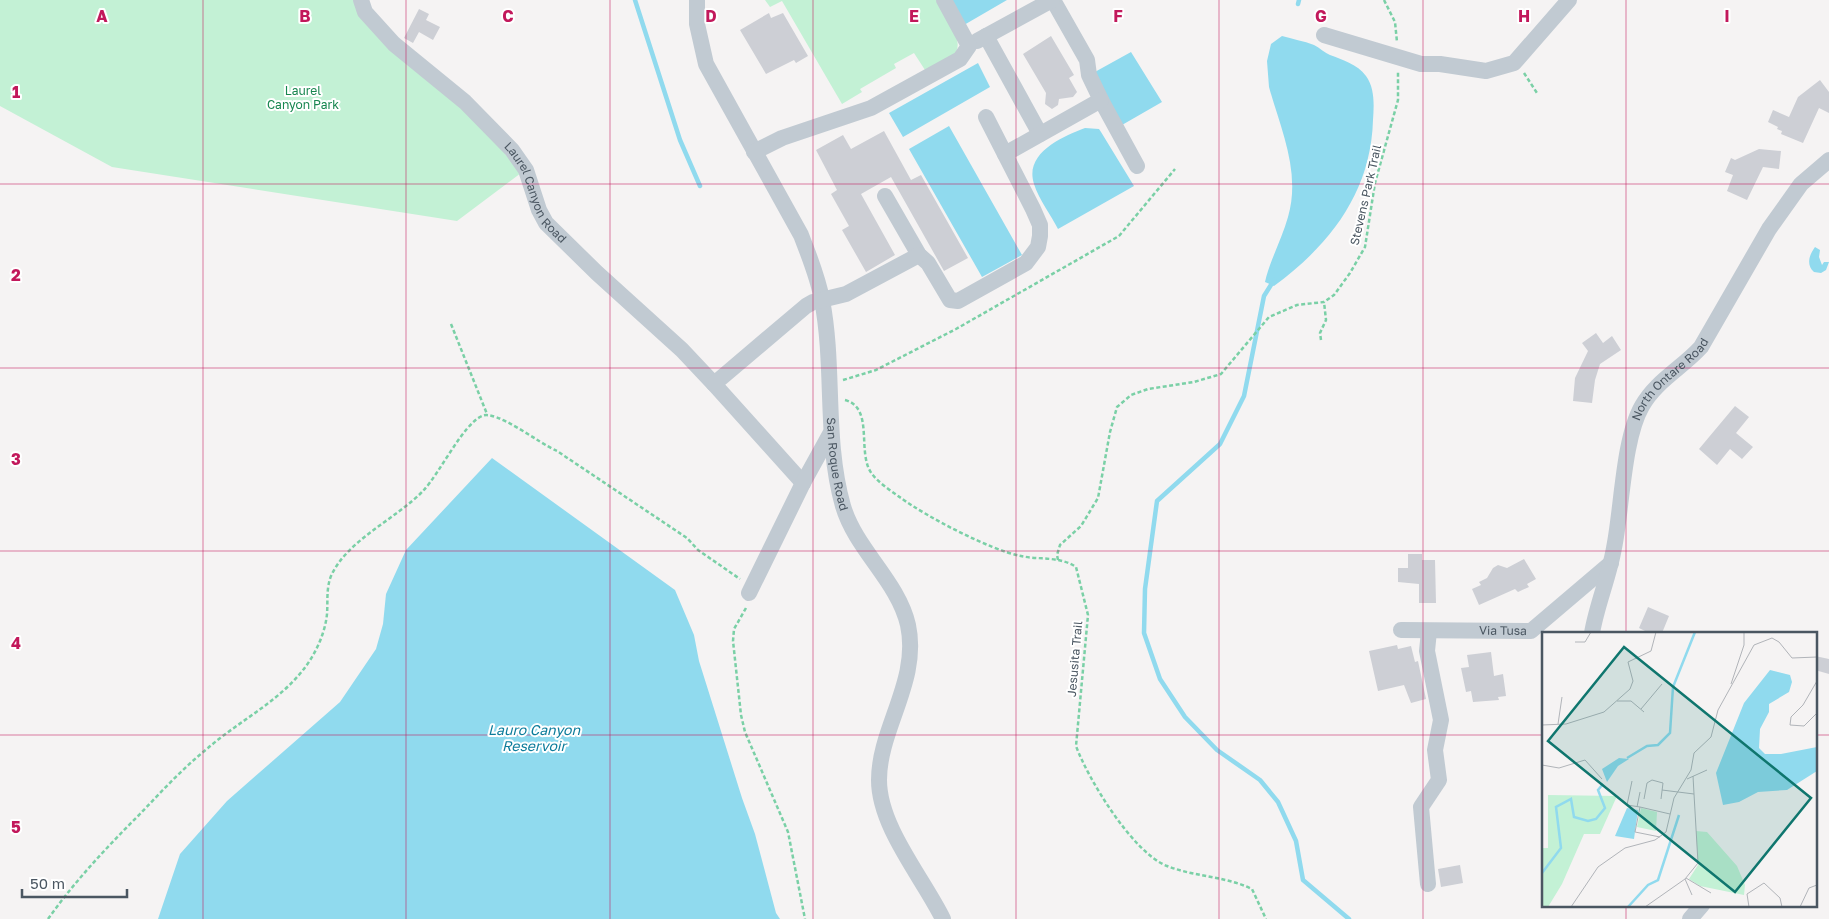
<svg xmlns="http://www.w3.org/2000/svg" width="1829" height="919" font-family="'Golos Text',sans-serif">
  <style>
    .green { fill: #c3f1d5 }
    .water { fill: #90daee }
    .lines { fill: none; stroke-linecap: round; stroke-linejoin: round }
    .stream { stroke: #90daee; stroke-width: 4.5 }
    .building { fill: #cdcfd5 }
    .path { stroke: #7ad0a6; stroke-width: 2.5; stroke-dasharray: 4 2.5; stroke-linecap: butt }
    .minor { stroke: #c1cad2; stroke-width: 16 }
    .grid { fill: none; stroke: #c2185b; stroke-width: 1; stroke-opacity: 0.55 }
    .labels { text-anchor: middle; stroke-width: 4; stroke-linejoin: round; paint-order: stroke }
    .park-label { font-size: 12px; fill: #17864f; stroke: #fff }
    .street-label { font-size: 12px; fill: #4a5661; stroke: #fff }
    .water-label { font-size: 14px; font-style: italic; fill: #0c7c9b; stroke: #fff }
    .inset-river { fill: none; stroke: #90daee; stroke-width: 2.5 }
    .inset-road { fill: none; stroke: #b1b4b9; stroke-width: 1 }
    .view { fill: #0f766e; fill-opacity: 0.15; stroke: #0f766e; stroke-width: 2.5 }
    .inset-edge { fill: none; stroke: #4a5661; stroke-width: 2.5 }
    .grid-label { font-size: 16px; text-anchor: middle; font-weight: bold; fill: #c2185b; stroke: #fff; stroke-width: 4; stroke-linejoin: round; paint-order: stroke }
  </style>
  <rect width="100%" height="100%" fill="#f5f3f3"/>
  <path class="green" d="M0 0H354L474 116 521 173 457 221 112 167 0 106Z
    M765 0H936C943 13 968 43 953 55 945 61 934 66 925 70L914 53 894 64 896 68 860 89 862 92 842 104 782 1 770 7Z"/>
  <path class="water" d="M950 0H1007L964 25Z
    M1282 36C1292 39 1304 41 1314 45 1320 48 1325 53 1330 55 1343 60 1357 64 1366 76 1375 88 1374 106 1373 120 1371 192 1330 245 1274 286L1265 282C1270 260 1282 239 1288 217 1301 172 1281 130 1269 87L1267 61 1271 44Z
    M1131 52 1162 102 1122 125 1093 73Z
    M978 63 990 87 903 137 889 113Z
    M949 126 1022 255 982 277 909 149Z
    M1085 128 1099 129 1101 132 1134 186 1058 229C1051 215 1039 200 1034 184 1024 153 1062 137 1085 128Z
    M1815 247 1820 250 1819 257 1822 265 1824 262H1829L1826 270 1821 273 1814 272C1806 265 1809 255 1815 247Z
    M492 458 675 590 694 635 699 661 742 798 755 834 776 913 780 919H158L180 854 227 801 340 702 376 649 383 624 386 594 406 550Z"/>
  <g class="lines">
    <path class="stream" d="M635 0 680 140 700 186
      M1298 4 1299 0
      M1274 280 1264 296 1244 396 1220 444 1157 501 1145 589 1144 633 1160 679 1185 717 1217 750 1260 780 1278 802 1296 841 1303 880 1349 919"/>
  </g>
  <path class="building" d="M419 9 429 14 426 20 440 27 433 40 419 32 413 43 404 38Z
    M769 13 771 18 783 13 808 56 796 63 794 60 766 74 740 30Z
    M1051 36 1074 75 1069 78 1077 92 1073 97 1059 99 1058 105 1052 109 1045 104 1046 93 1023 54Z
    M1820 80 1829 92V113L1819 108 1803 143 1781 134 1782 131 1777 129 1778 127 1768 122 1773 110 1789 117 1798 97Z
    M884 131 911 180 921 175 968 258 944 271 891 177 861 194 895 255 866 272 842 230 849 226 831 194 837 190 816 150 843 135 851 149Z
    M1759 149 1781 151 1779 169 1763 167 1747 200 1727 191 1733 175 1725 172 1731 158 1735 160Z
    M1596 333 1603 343 1612 336 1621 350 1600 364 1595 380 1592 403 1573 401 1575 378 1588 351 1582 343Z
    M1735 406 1749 417 1736 433 1753 447 1742 459 1730 449 1717 465 1699 449Z
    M1408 554H1422V560H1435L1436 603H1419V584L1398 582V568H1408Z
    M1524 559 1536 579 1527 584 1529 587 1518 592 1515 589 1479 605 1472 589 1481 585 1479 582 1487 578 1493 568 1498 565 1507 568Z
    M1648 607 1669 616 1662 633H1649L1639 628Z
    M1397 645 1398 649 1411 646 1415 662 1418 661 1426 699 1411 703 1404 685 1378 691 1369 651Z
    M1491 652 1494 676 1503 674 1506 696 1498 697 1499 700 1473 702 1471 691 1466 692 1461 668 1469 667 1467 655Z
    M1815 656 1829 659V674L1815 670Z
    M1460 865 1463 883 1441 887 1438 869Z"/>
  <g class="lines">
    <path class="path" d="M1384 0 1395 22 1397 42
      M1524 73 1537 93
      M451 324 487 414
      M1321 340 1320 333 1326 320 1324 302
      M843 380 876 370 956 329 1119 236 1175 169
      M845 400C875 408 856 453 872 474 879 483 891 491 901 498 927 517 990 550 1021 556 1039 560 1060 556 1076 567L1088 615 1076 746C1088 779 1133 853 1167 866 1195 877 1225 876 1252 889L1266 919
      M1058 560 1057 555 1060 545 1081 526 1098 498 1110 432 1117 407 1131 395 1148 389 1194 382 1221 374 1269 317 1297 305 1324 302 1334 295 1350 273 1365 247 1375 183 1398 100V72
      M746 608 734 629 733 641 741 715 745 732 788 832 805 919
      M48 919C75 881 106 848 139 815 161 792 183 768 208 748 239 721 277 703 303 670 315 655 325 634 327 614 328 601 326 589 331 576 347 540 396 519 423 491 440 473 463 424 482 416 496 409 540 444 557 451L687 538 698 550 740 579"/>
    <g class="minor">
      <path id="s1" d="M361 0 365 12 394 44 465 102 512 150 526 170 539 210 546 223 597 273 682 350 714 384"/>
      <path id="s2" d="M697 0V24L706 64 801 235C809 256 818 277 822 300 835 368 824 439 843 506 856 550 898 581 908 625 920 681 879 728 879 780 879 827 923 878 943 919"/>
      <path d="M1053 0 1087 60 1089 75 1101 100 1137 166"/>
      <path d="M1324 35 1421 64H1440L1486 71 1514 63 1569 0"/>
      <path d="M986 36 1040 134"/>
      <path d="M977 41 1052 0"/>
      <path d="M754 152 782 138 871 108 960 59 969 46 944 0"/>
      <path d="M1005 154 1101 100"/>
      <path d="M885 196 919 255 928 263 950 300 958 301 1026 263 1038 247 1040 236V225L1033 209 986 117"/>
      <path d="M803 483 714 384 806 306 813 302 846 294 919 255"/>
      <path d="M749 593 803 483 830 434"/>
      <path id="s3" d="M1401 630 1531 631 1611 563"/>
      <path id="s4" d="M1592 633C1597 604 1609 577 1614 548 1622 509 1623 439 1642 406 1656 381 1682 368 1701 347L1769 229 1801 184 1829 160"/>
      <path d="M1428 884 1421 807 1439 780 1435 750 1441 720 1427 651 1429 631"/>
      <path d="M1690 919 1702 905"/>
    </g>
  </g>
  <path class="grid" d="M203 0V919M406 0V919M610 0V919M813 0V919M1016 0V919M1219 0V919M1423 0V919M1626 0V633M0 184H1829M0 368H1829M0 551H1829M0 735H1543M1815 735H1829M1626 905V919"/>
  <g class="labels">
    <g class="park-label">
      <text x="303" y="95">Laurel<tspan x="303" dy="14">Canyon Park</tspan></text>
    </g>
    <g class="street-label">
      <text dy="4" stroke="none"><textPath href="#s1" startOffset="264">Laurel Canyon Road</textPath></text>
      <text transform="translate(1366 195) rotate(-77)" y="4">Stevens Park Trail</text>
      <text dy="4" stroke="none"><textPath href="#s4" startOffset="272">North Ontare Road</textPath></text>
      <text dy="4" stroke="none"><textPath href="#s2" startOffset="494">San Roque Road</textPath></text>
      <text dy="4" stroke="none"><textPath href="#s3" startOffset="102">Via Tusa</textPath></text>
      <text transform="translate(1075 659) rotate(-85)" y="4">Jesusita Trail</text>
    </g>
    <g class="water-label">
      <text x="534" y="735">Lauro Canyon<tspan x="534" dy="16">Reservoir</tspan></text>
    </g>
  </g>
  <g transform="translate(1542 632)">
    <rect width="275" height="275" fill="#f5f3f3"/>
    <path d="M6 163 75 164 58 202H42L20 252 6 275H0V216H6ZM99 176 115 180 114 199 95 195ZM154 199 165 200 195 234 203 253 202 263 158 254 147 247 156 233Z" fill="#c3f1d5"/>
    <path d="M228 38 248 43 250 50 247 60 227 72V80L218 97 217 116 223 122H239L275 115V139L245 158 216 160 197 170 181 173 174 141 202 71ZM77 126 87 127 76 134 65 150 60 137ZM85 176 96 178 92 207 73 204Z" fill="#90daee"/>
    <path class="inset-river" d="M85 126 105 114 116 113 128 101 131 55 153 0M0 241 19 216 14 175 29 167 32 185 46 189 54 187 63 176 56 158 61 152M86 275 106 253 116 248 137 183"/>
    <path class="inset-road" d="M33 10H43L49 0M275 49 261 73 249 85 248 93 262 94 275 81M189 52 202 13V0M75 69H89L102 80M99 77 120 52M16 92 20 65M0 93 24 92 62 80 88 57 91 49 86 30 109 19 114 0M0 133 17 136 43 128 60 147M145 147 165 138M90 149 85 173 98 175M120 158 152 162 151 144M102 167 105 151 110 148 121 151 119 167M95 175 98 160M118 205 93 200 98 175 128 182M144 246 169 261M143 247 150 263M29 275 56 235 83 216 113 208 124 200 132 166 149 138 152 121 169 105 176 78 212 13 230 6 237 10 250 26 275 25M103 275 143 247 156 231 152 162M207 275 205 262 222 251 238 266 240 275M258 275 267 256 275 253"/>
    <path class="view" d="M82 15 269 166 193 260 6 109Z"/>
    <rect width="275" height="275" class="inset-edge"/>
  </g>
  <g class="grid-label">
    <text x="102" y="22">A</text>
    <text x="305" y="22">B</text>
    <text x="508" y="22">C</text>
    <text x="711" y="22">D</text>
    <text x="914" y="22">E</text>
    <text x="1118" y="22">F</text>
    <text x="1321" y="22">G</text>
    <text x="1524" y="22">H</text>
    <text x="1727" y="22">I</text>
    <text x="16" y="98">1</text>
    <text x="16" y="281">2</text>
    <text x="16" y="465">3</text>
    <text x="16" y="649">4</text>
    <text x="16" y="833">5</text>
  </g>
  <path d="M22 889v8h105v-8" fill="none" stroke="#4a5661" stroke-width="2.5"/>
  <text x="30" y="889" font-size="15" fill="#4a5661" stroke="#ffffff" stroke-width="4" paint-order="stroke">50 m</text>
</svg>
